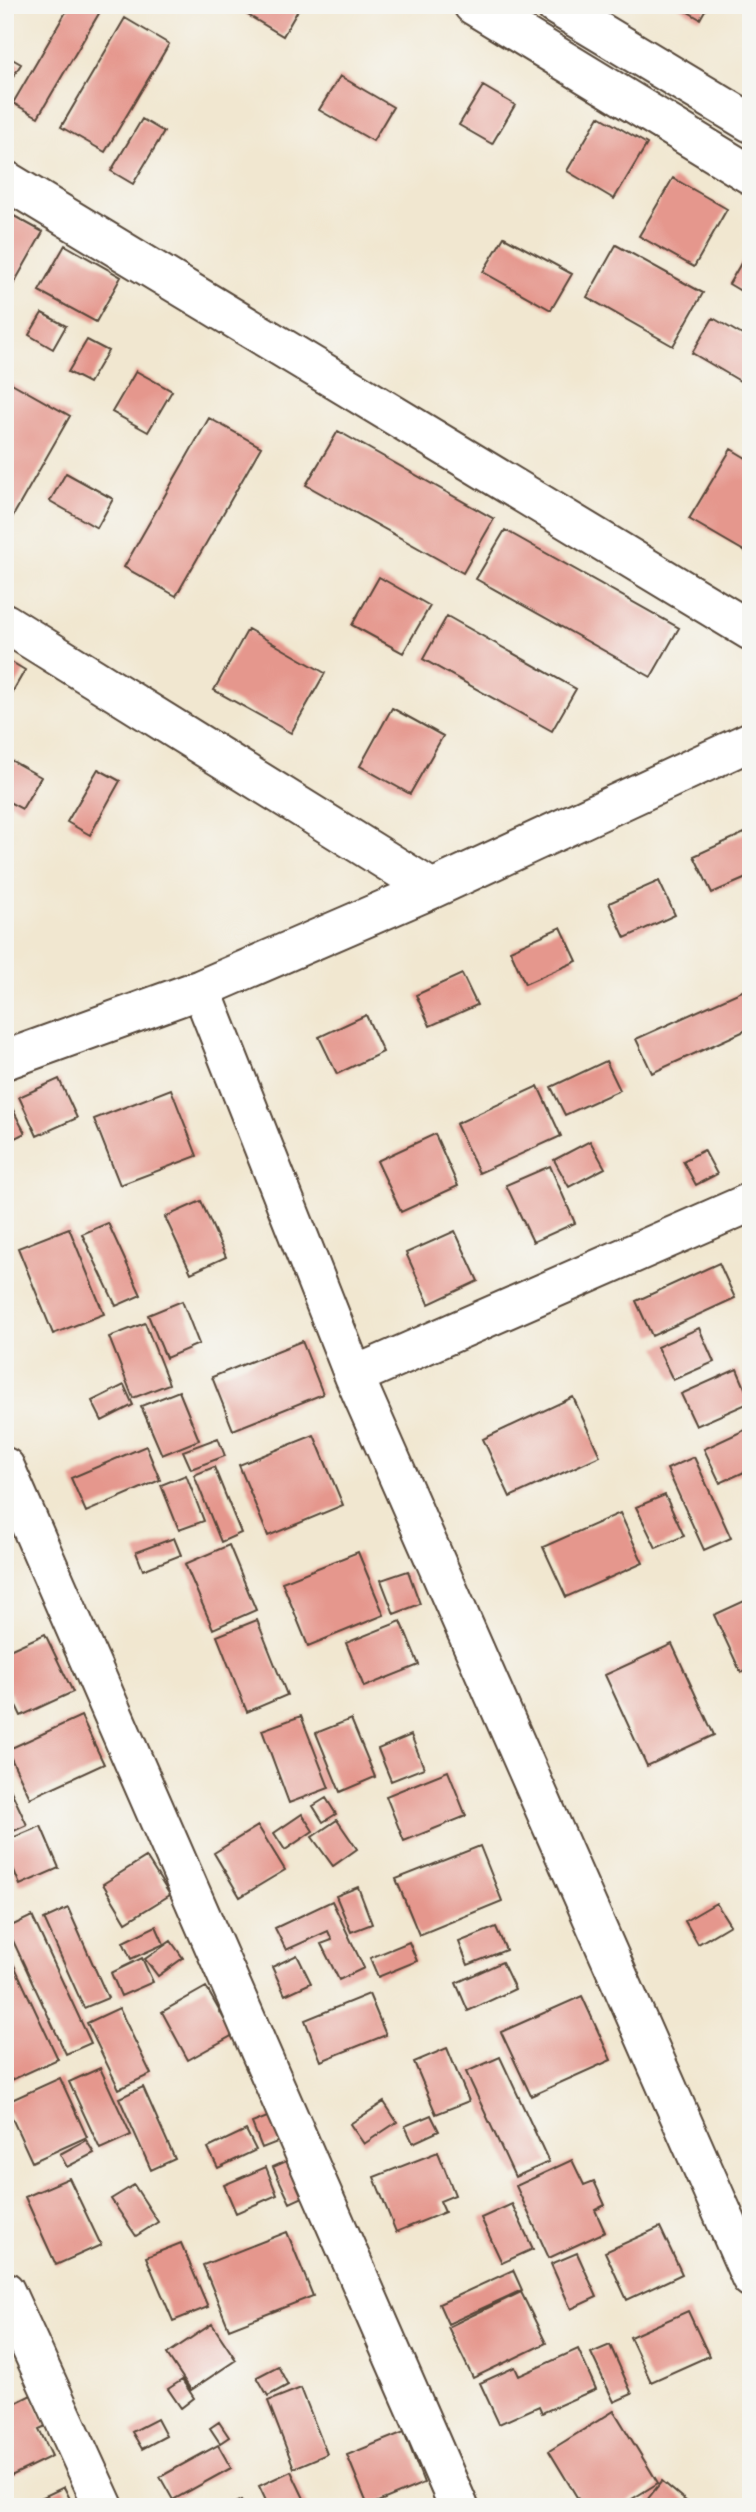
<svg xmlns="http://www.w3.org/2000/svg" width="756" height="2512" font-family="Pangolin,sans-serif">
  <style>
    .building { fill: #e5978d }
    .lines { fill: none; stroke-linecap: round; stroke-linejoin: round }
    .minor-casing { stroke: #564639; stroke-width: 42 }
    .minor { stroke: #fff; stroke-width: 38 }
  </style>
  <rect width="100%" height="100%" fill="#f6f6f2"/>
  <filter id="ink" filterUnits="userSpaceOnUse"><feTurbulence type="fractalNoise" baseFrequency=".0143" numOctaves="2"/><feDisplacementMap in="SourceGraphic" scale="14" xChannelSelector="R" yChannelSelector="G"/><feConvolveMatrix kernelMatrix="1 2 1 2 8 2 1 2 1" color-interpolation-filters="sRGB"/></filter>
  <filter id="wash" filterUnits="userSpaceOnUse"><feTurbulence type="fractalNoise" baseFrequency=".00686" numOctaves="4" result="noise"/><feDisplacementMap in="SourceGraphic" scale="28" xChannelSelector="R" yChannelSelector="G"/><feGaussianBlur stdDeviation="1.57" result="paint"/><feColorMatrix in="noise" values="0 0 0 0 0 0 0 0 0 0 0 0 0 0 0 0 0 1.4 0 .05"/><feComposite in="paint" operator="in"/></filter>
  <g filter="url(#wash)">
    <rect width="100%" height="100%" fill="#f1e7d0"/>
    <g id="blocks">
      <path class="building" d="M70 5H93L101 10 38 117 13 103Z
        M231 5H301L283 36Z
        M676 5H708L700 19Z
        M125 18 169 44 105 152 61 127Z
        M5 55 21 64 5 90Z
        M340 76 393 107 373 141 319 110Z
        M483 86 515 105 492 144 459 125Z
        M599 116 647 144 614 199 567 171Z
        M142 119 164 132 133 184 111 171Z
        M673 178 727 209 694 267 639 236Z
        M5 211 43 232 5 299Z
        M504 237 572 274 551 310 483 272Z
        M65 245 121 277 96 322 39 291Z
        M616 245 703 293 673 346 587 297Z
        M751 246V297L729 284Z
        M42 313 66 326 53 349 29 335Z
        M713 318 751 340V374L745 384 692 353Z
        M87 340 108 351 89 383 68 372Z
        M136 371 172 391 148 432 112 412Z
        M8 381 70 416 5 530V387Z
        M209 418 261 447 176 596 124 567Z
        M338 431 494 519 463 573 306 485Z
        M731 449 751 461V555L689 519Z
        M66 473 113 499 97 528 50 501Z
        M505 530 679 628 651 677 476 579Z
        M379 577 430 606 403 653 352 625Z
        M447 616 576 689 552 731 423 659Z
        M248 629 325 673 291 733 214 690Z
        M5 658 25 670 5 705Z
        M392 708 443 736 410 794 360 766Z
        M5 757 41 777 22 809 5 800Z
        M98 769 120 781 90 835 67 822Z
        M751 830V876L712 893 694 856Z
        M659 881 675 915 625 938 609 903Z
        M561 927 577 961 525 984 510 950Z
        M462 974 477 1005 430 1026 416 995Z
        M751 987V1028L652 1073 636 1039Z
        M366 1015 383 1052 337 1074 319 1037Z
        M606 1061 620 1090 565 1115 551 1087Z
        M59 1079 77 1118 37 1136 19 1097Z
        M538 1086 561 1136 479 1173 456 1124Z
        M171 1089 197 1156 120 1185 94 1119Z
        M10 1104 25 1133 5 1143V1107Z
        M435 1134 458 1186 401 1212 377 1161Z
        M590 1141 605 1168 569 1187 554 1160Z
        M704 1150 717 1174 696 1185 683 1161Z
        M550 1166 575 1223 533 1242 506 1185Z
        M201 1201 226 1257 191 1273 165 1217Z
        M108 1223 141 1295 116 1306 82 1234Z
        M69 1228 104 1314 53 1334 18 1248Z
        M455 1231 478 1281 429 1304 406 1253Z
        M719 1263 735 1298 652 1336 636 1301Z
        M182 1301 199 1344 166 1358 148 1315Z
        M145 1323 169 1384 133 1398 109 1337Z
        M699 1328 714 1362 673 1380 657 1347Z
        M302 1341 323 1394 233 1430 212 1377Z
        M737 1369 751 1402 696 1426 681 1394Z
        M124 1385 133 1405 102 1421 92 1401Z
        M179 1391 199 1440 162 1455 141 1406Z
        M573 1397 600 1456 510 1497 483 1439Z
        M751 1427V1469L720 1483 704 1449Z
        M314 1435 343 1505 268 1536 239 1465Z
        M218 1438 225 1456 191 1469 183 1451Z
        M146 1446 160 1480 86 1512 71 1478Z
        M694 1457 731 1538 704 1550 667 1469Z
        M214 1467 241 1533 221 1542 194 1475Z
        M186 1475 204 1521 179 1530 161 1485Z
        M665 1495 684 1536 656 1548 636 1507Z
        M620 1513 643 1563 566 1597 543 1547Z
        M174 1538 181 1555 143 1570 136 1552Z
        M229 1545 256 1610 213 1629 185 1564Z
        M358 1552 384 1615 308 1646 282 1582Z
        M408 1571 420 1604 394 1614 381 1580Z
        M751 1598V1668L741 1673 714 1615Z
        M257 1620 287 1695 247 1712 217 1636Z
        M401 1621 419 1665 364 1687 346 1643Z
        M45 1634 73 1692 21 1716 5 1682V1652Z
        M672 1644 714 1735 647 1766 605 1675Z
        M81 1716 104 1764 30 1798 7 1750Z
        M301 1716 329 1788 289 1803 262 1730Z
        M351 1719 375 1777 340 1792 316 1733Z
        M411 1735 424 1768 391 1781 378 1749Z
        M448 1771 466 1816 404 1841 386 1796Z
        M5 1778 27 1825 5 1835Z
        M326 1798 336 1814 323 1822 313 1806Z
        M302 1814 313 1831 285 1850 274 1833Z
        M337 1820 357 1849 333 1866 312 1837Z
        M41 1826 59 1868 20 1885 5 1849V1841Z
        M258 1826 285 1870 240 1897 214 1853Z
        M480 1846 502 1901 419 1935 396 1879Z
        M146 1857 170 1895 126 1922 103 1884Z
        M358 1887 372 1924 351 1932 336 1896Z
        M332 1901 364 1968 339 1980 321 1944 332 1940 328 1931 286 1950 275 1928Z
        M716 1903 730 1925 698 1944 685 1921Z
        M68 1908 108 1998 84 2008 44 1919Z
        M32 1916 91 2043 66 2054 7 1928Z
        M156 1926 164 1944 131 1959 123 1942Z
        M496 1927 506 1950 468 1965 459 1942Z
        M171 1941 183 1958 158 1976 145 1959Z
        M409 1942 417 1961 378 1977 370 1958Z
        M5 1946 58 2059 5 2083Z
        M297 1955 311 1983 285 1995 272 1967Z
        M142 1958 153 1982 121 1996 111 1973Z
        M502 1962 515 1989 468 2011 456 1983Z
        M206 1987 233 2035 188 2060 162 2012Z
        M369 1994 386 2035 321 2061 305 2020Z
        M582 1996 611 2060 531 2096 501 2032Z
        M119 2008 151 2074 119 2089 87 2023Z
        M447 2048 469 2101 436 2114 414 2062Z
        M500 2057 549 2162 515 2177 466 2072Z
        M100 2068 131 2135 100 2149 69 2082Z
        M60 2078 87 2137 32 2162 5 2103Z
        M143 2087 175 2159 151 2170 119 2098Z
        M384 2102 397 2122 364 2144 350 2124Z
        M280 2112 290 2137 262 2148 252 2123Z
        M431 2115 439 2131 413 2143 405 2126Z
        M246 2130 256 2150 218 2168 208 2148Z
        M86 2140 94 2153 67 2167 60 2154Z
        M438 2152 455 2195 440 2201 445 2212 396 2232 374 2177Z
        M298 2156 314 2192 290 2203 273 2167Z
        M572 2160 584 2185 594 2181 605 2205 595 2210 605 2232 549 2258 516 2186Z
        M266 2167 277 2195 236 2213 224 2185Z
        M69 2178 101 2245 56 2265 25 2197Z
        M134 2185 158 2222 136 2236 111 2199Z
        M512 2204 533 2249 502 2263 481 2218Z
        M660 2227 682 2274 627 2300 605 2252Z
        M287 2232 313 2296 229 2329 203 2265Z
        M181 2243 208 2307 173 2321 146 2257Z
        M577 2253 597 2297 571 2309 551 2264Z
        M513 2270 522 2290 448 2324 439 2304Z
        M521 2292 546 2343 473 2378 448 2327Z
        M688 2311 709 2356 651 2382 630 2337Z
        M212 2324 236 2360 191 2390 167 2354Z
        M610 2345 632 2394 614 2402 591 2353Z
        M578 2349 596 2389 542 2413 539 2406 499 2424 480 2383 515 2367 519 2376Z
        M278 2366 288 2385 268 2396 257 2377Z
        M182 2380 194 2398 181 2408 168 2389Z
        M301 2388 327 2454 294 2468 268 2401Z
        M31 2395 46 2426 39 2429 52 2456 5 2479V2408Z
        M614 2411 658 2483 619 2507H583L549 2451Z
        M157 2419 166 2436 142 2449 132 2432Z
        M219 2422 229 2437 220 2443 210 2428Z
        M404 2432 424 2483 368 2506 347 2455Z
        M218 2445 231 2468 173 2500 160 2477Z
        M291 2471 308 2507H269L259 2486Z
        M662 2481 687 2502 683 2507H655L647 2500Z
        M64 2487 74 2507H22Z
        M241 2500 244 2507H227Z"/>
    </g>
  </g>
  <g filter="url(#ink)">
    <use href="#blocks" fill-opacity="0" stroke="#564639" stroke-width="2"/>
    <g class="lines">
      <g class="minor-casing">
        <path id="minor" d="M473 5 751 175
          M555 5 751 123
          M5 180 751 631
          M5 623 432 889
          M201 989 354 1376 751 2278
          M5 1060 201 989 432 889 751 741
          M354 1376 751 1202
          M5 1467 459 2507
          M5 2291 104 2507"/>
      </g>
      <use href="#minor" class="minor"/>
    </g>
  </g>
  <rect width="756" height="2512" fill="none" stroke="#f6f6f2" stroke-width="28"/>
</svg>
